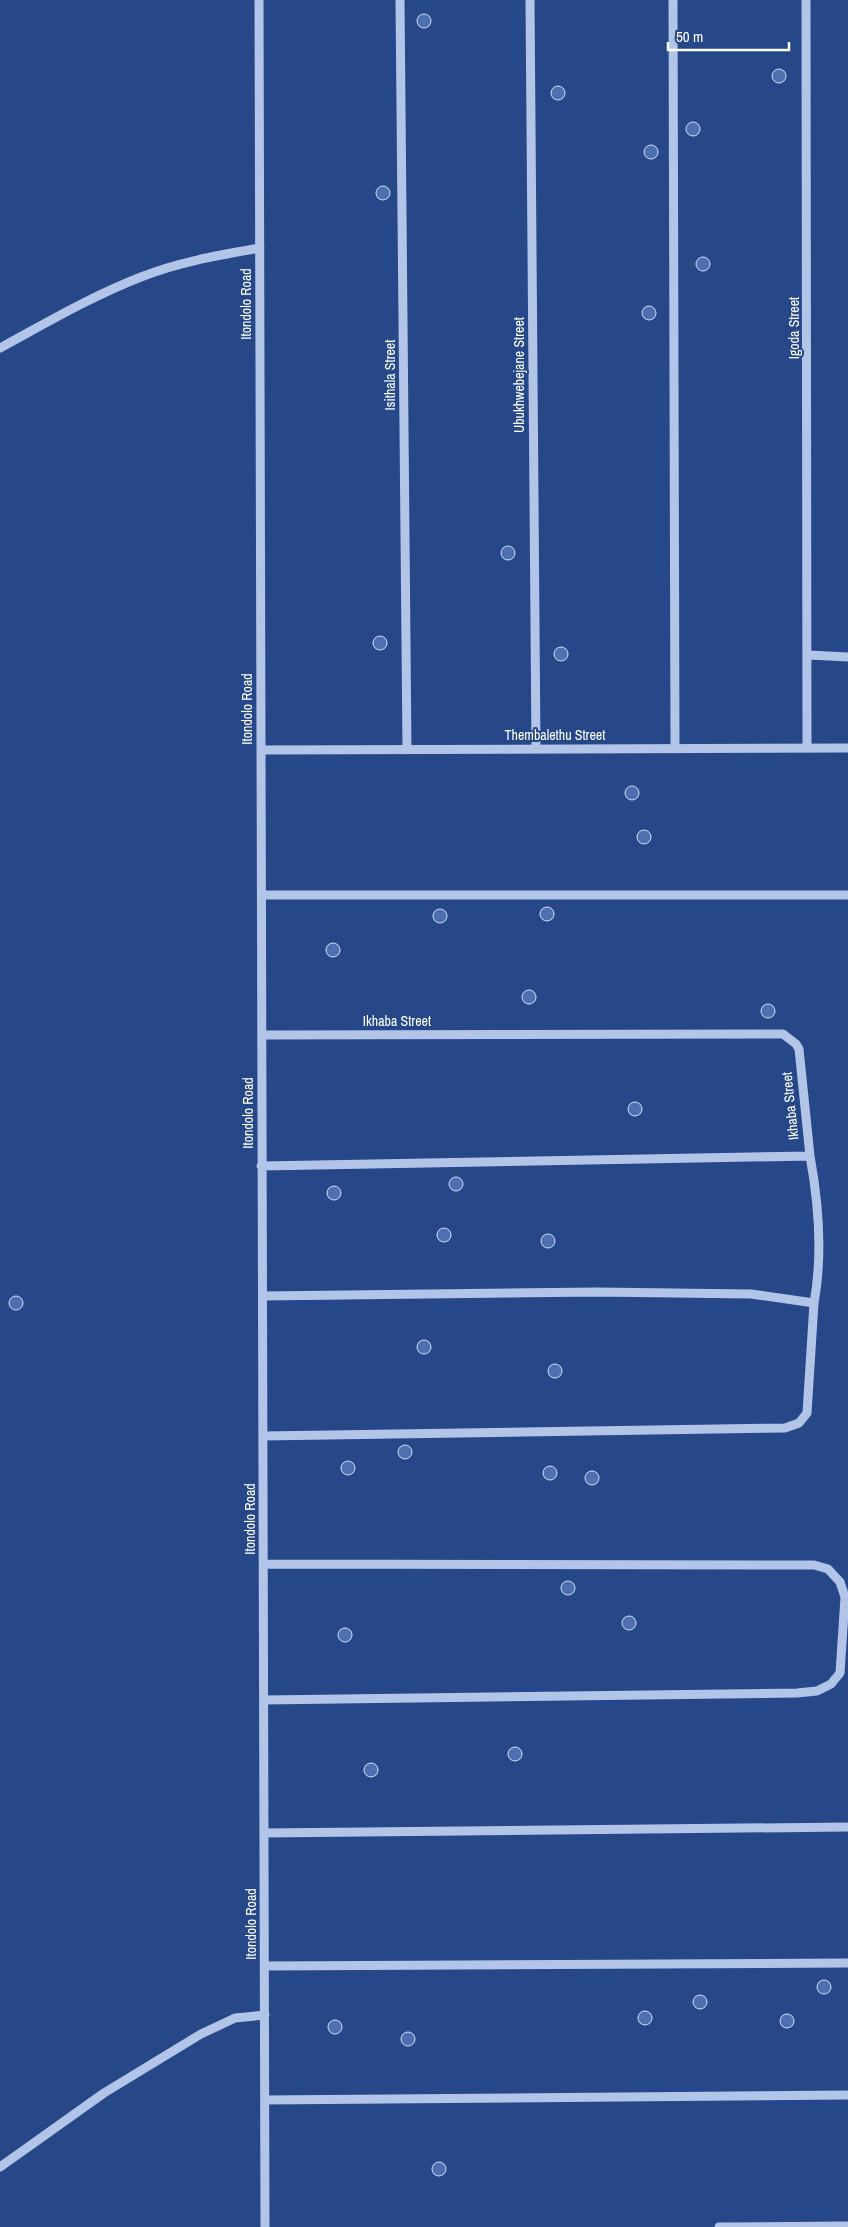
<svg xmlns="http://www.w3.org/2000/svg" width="848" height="2227" font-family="'Archivo Narrow',sans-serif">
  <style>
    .building { fill: #4e70b0; stroke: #d6e2f7 }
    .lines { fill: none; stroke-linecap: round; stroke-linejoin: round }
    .minor { stroke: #b2c5e9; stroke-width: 9 }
    .labels { text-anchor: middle; stroke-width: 4; stroke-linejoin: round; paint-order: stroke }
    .street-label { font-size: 14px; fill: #fff; stroke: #264788 }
  </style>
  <rect width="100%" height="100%" fill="#264788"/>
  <path class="building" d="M417 21a7 7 0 1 1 14 0a7 7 0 1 1-14 0Z
    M772 76a7 7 0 1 1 14 0a7 7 0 1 1-14 0Z
    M551 93a7 7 0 1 1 14 0a7 7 0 1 1-14 0Z
    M686 129a7 7 0 1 1 14 0a7 7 0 1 1-14 0Z
    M644 152a7 7 0 1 1 14 0a7 7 0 1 1-14 0Z
    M376 193a7 7 0 1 1 14 0a7 7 0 1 1-14 0Z
    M696 264a7 7 0 1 1 14 0a7 7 0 1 1-14 0Z
    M642 313a7 7 0 1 1 14 0a7 7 0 1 1-14 0Z
    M501 553a7 7 0 1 1 14 0a7 7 0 1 1-14 0Z
    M373 643a7 7 0 1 1 14 0a7 7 0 1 1-14 0Z
    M554 654a7 7 0 1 1 14 0a7 7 0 1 1-14 0Z
    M625 793a7 7 0 1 1 14 0a7 7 0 1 1-14 0Z
    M637 837a7 7 0 1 1 14 0a7 7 0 1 1-14 0Z
    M540 914a7 7 0 1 1 14 0a7 7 0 1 1-14 0Z
    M433 916a7 7 0 1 1 14 0a7 7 0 1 1-14 0Z
    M326 950a7 7 0 1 1 14 0a7 7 0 1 1-14 0Z
    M522 997a7 7 0 1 1 14 0a7 7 0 1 1-14 0Z
    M761 1011a7 7 0 1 1 14 0a7 7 0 1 1-14 0Z
    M628 1109a7 7 0 1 1 14 0a7 7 0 1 1-14 0Z
    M449 1184a7 7 0 1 1 14 0a7 7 0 1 1-14 0Z
    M327 1193a7 7 0 1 1 14 0a7 7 0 1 1-14 0Z
    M437 1235a7 7 0 1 1 14 0a7 7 0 1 1-14 0Z
    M541 1241a7 7 0 1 1 14 0a7 7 0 1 1-14 0Z
    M9 1303a7 7 0 1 1 14 0a7 7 0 1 1-14 0Z
    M417 1347a7 7 0 1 1 14 0a7 7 0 1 1-14 0Z
    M548 1371a7 7 0 1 1 14 0a7 7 0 1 1-14 0Z
    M398 1452a7 7 0 1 1 14 0a7 7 0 1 1-14 0Z
    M341 1468a7 7 0 1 1 14 0a7 7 0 1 1-14 0Z
    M543 1473a7 7 0 1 1 14 0a7 7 0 1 1-14 0Z
    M585 1478a7 7 0 1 1 14 0a7 7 0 1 1-14 0Z
    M561 1588a7 7 0 1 1 14 0a7 7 0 1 1-14 0Z
    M622 1623a7 7 0 1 1 14 0a7 7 0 1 1-14 0Z
    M338 1635a7 7 0 1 1 14 0a7 7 0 1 1-14 0Z
    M508 1754a7 7 0 1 1 14 0a7 7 0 1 1-14 0Z
    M364 1770a7 7 0 1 1 14 0a7 7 0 1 1-14 0Z
    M817 1987a7 7 0 1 1 14 0a7 7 0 1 1-14 0Z
    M693 2002a7 7 0 1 1 14 0a7 7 0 1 1-14 0Z
    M638 2018a7 7 0 1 1 14 0a7 7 0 1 1-14 0Z
    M780 2021a7 7 0 1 1 14 0a7 7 0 1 1-14 0Z
    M328 2027a7 7 0 1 1 14 0a7 7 0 1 1-14 0Z
    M401 2039a7 7 0 1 1 14 0a7 7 0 1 1-14 0Z
    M432 2169a7 7 0 1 1 14 0a7 7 0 1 1-14 0Z"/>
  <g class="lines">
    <path class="minor" d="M259 0 265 2227
      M400 0 407 750
      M530 0 536 749
      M673 0 675 749
      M806 0 807 748
      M0 348C46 323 92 296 141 277 178 262 220 255 260 248
      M809 655 848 657
      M261 750 848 748
      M262 895H848
      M810 1156C819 1205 823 1254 814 1303
      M261 1166 810 1156 799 1049 796 1044 783 1034 262 1035
      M263 1296 597 1292 751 1294 814 1303 807 1413 799 1423 785 1428 263 1436
      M264 1700 797 1693 817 1691 831 1684 840 1673 845 1597 840 1582 828 1569 814 1565 264 1564
      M264 1833 848 1827
      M265 1966 848 1963
      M265 2100 848 2095
      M0 2167 104 2093 201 2034 235 2018 265 2015
      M719 2227 848 2226"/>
  </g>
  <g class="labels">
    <g class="street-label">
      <text transform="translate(246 304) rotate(-90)" y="5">Itondolo Road</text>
      <text transform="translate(794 328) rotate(-90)" y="5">Igoda Street</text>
      <text transform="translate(390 375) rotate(-90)" y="5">Isithala Street</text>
      <text transform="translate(519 375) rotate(-90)" y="5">Ubukhwebejane Street</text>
      <text transform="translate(247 709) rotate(-90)" y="5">Itondolo Road</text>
      <text x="555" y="740">Thembalethu Street</text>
      <text x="397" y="1026">Ikhaba Street</text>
      <text transform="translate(790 1106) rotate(-96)" y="5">Ikhaba Street</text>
      <text transform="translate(248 1113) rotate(-90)" y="5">Itondolo Road</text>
      <text transform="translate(250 1519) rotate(-90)" y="5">Itondolo Road</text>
      <text transform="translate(251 1924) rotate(-90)" y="5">Itondolo Road</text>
    </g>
  </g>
  <path d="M668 42v8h121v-8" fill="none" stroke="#ffffff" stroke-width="2.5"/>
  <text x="676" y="42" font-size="15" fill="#ffffff" stroke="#264788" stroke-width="4" paint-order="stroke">50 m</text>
</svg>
